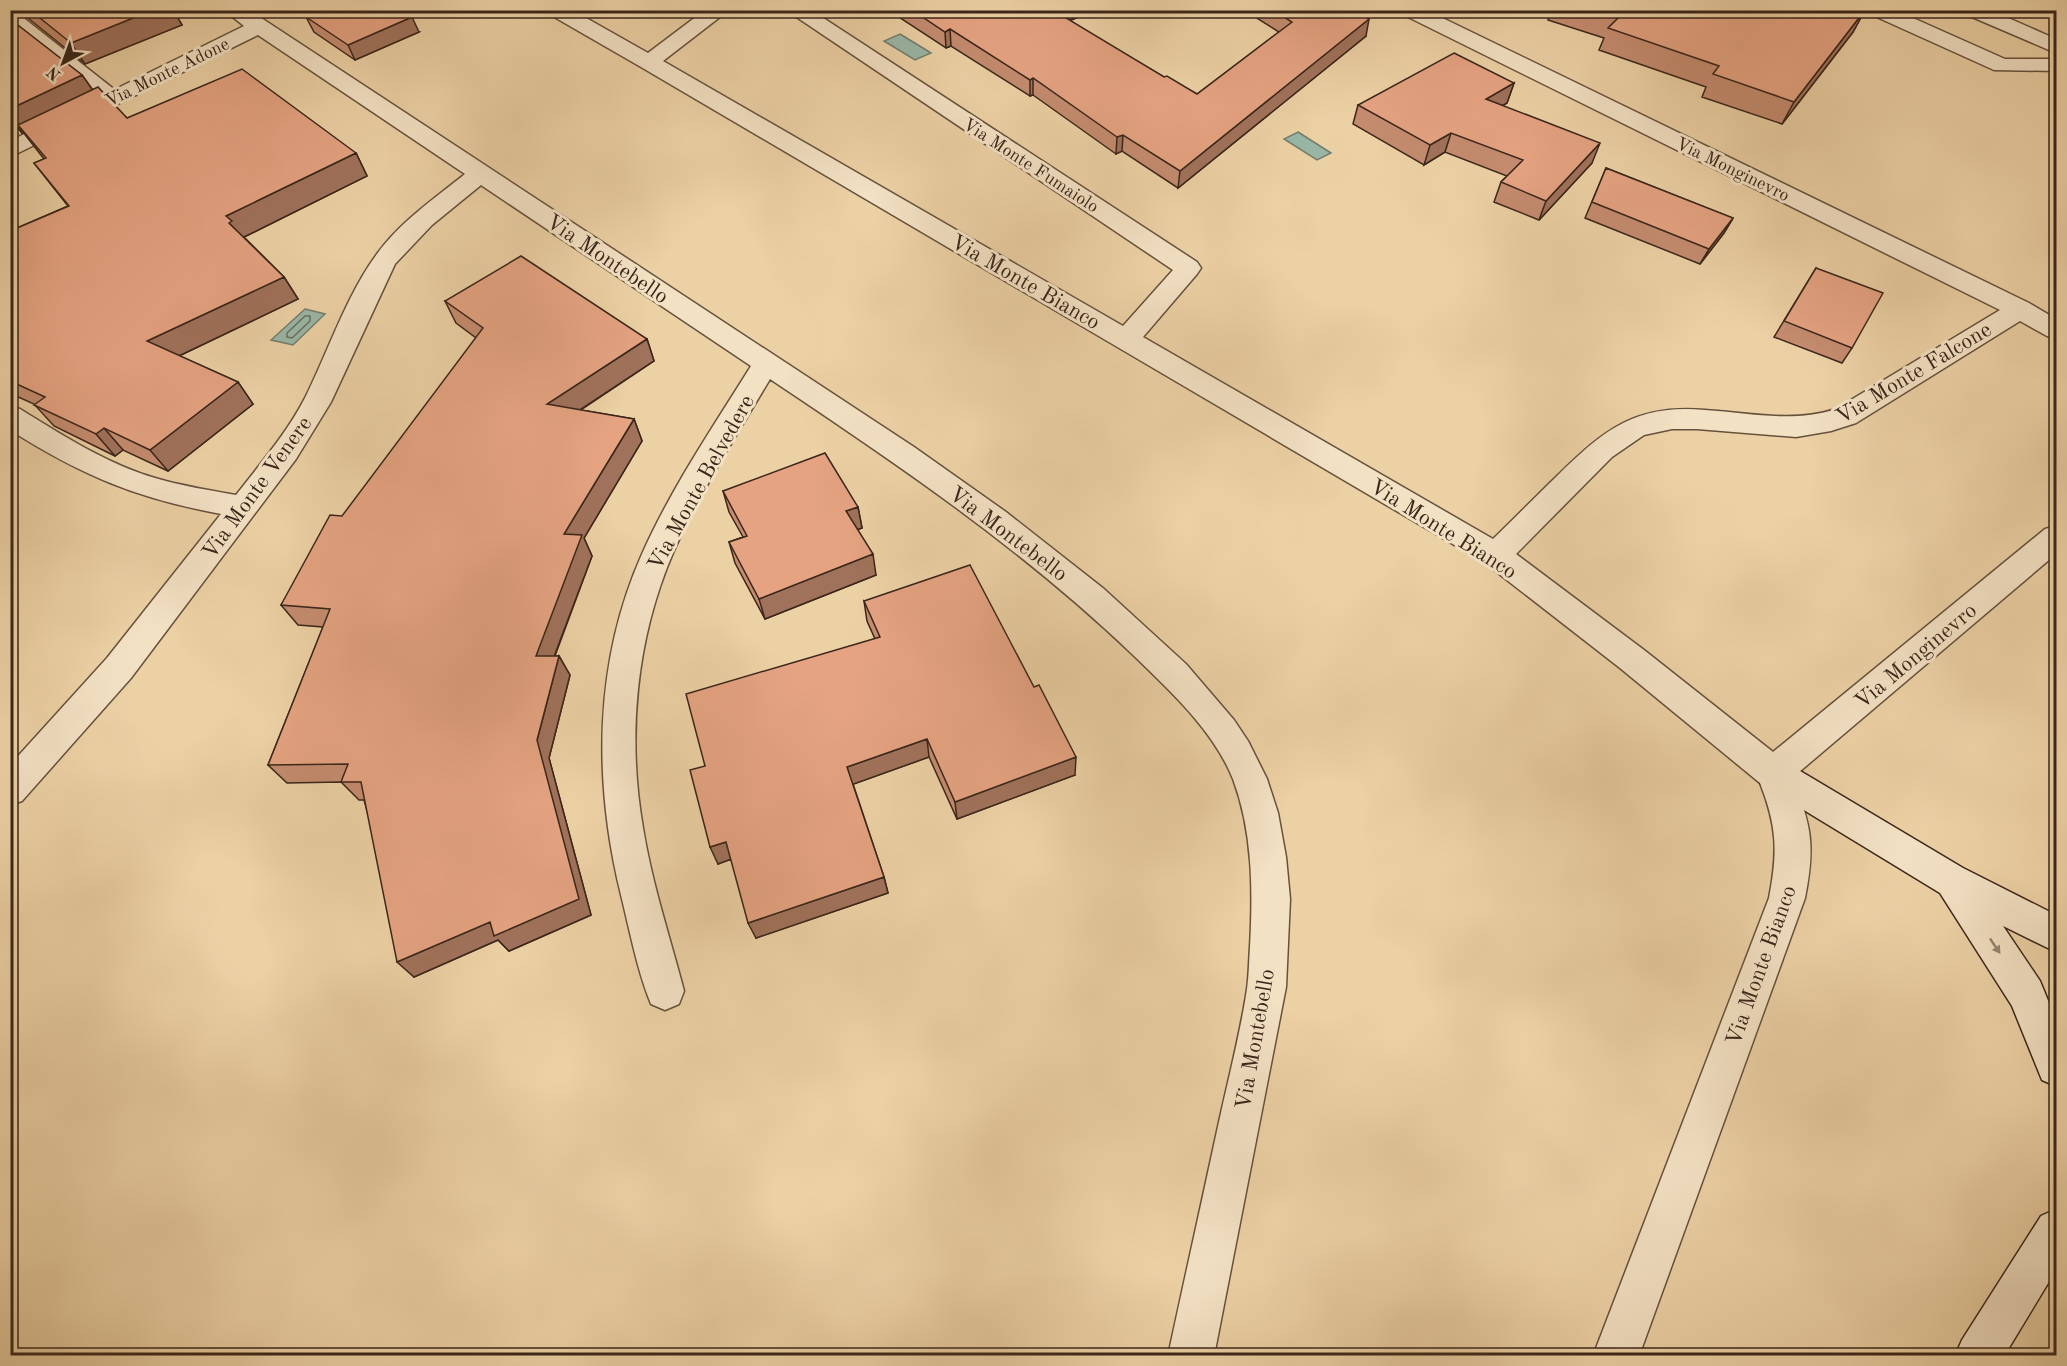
<svg xmlns="http://www.w3.org/2000/svg" width="2067" height="1366" font-family="'Old Standard TT',serif">
  <style>
    .water { fill: #99b7a6; stroke: #737d6e; stroke-width: 1.5 }
    .lines { fill: none; stroke-linecap: round; stroke-linejoin: round }
    .shore { stroke: #6a6e60; stroke-width: 1.5 }
    .service-casing { stroke: #66513d; stroke-width: 3 }
    .minor-casing { stroke: #66513d; stroke-width: 3 }
    .secondary-casing { stroke: #3a261a; stroke-width: 3 }
    .service { fill: #f3e1c4; fill-rule: evenodd }
    .minor { fill: #f3e1c4; fill-rule: evenodd }
    .secondary { fill: #f3e1c4; fill-rule: evenodd }
    .wall { fill: #c58c70; stroke: #3a261a; stroke-width: 1.5 }
    .shaded-wall { fill: #a0725b; stroke: #3a261a; stroke-width: 1.5 }
    .building { fill: #e5a382; stroke: #3a261a; stroke-width: 1.5 }
    .oneway { fill: #96846f }
    .labels { text-anchor: middle; stroke-width: 6; stroke-linejoin: round; paint-order: stroke }
    .far-street-label { font-size: 18px; fill: #3a261a; stroke: #f3e1c4 }
    .street-label { font-size: 22px; fill: #3a261a; stroke: #f3e1c4 }
  </style>
  <rect width="100%" height="100%" fill="#ecd1a5"/>
  <filter id="stains"><feTurbulence type="fractalNoise" baseFrequency=".00333" numOctaves="4"/><feColorMatrix values="0 0 0 0 .2 0 0 0 0 .09 0 0 0 0 .02 0 0 0 .5 -.17"/></filter>
  <radialGradient id="worn" r=".72"><stop offset=".6" stop-color="#630" stop-opacity="0"/><stop offset="1" stop-color="#630" stop-opacity=".3"/></radialGradient>
  <path class="water" d="M900 34 931 53 915 60 884 41Z
    M1298 132 1331 153 1317 160 1284 139Z
    M305 309 325 314 293 345 271 340Z"/>
  <g class="lines">
    <path class="shore" d="M305 316H310V321L292 338 287 337V333Z"/>
    <g class="service-casing">
      <path id="service" d="M10 11 16 12 120 94 123 98 120 102H108L10 25Z"/>
    </g>
    <g class="minor-casing">
      <path id="minor" d="M224 10H249L914 447 1006 512 1104 589 1186 664 1234 720 1248 741 1267 779 1278 813 1286 857 1290 899 1286 987 1214 1356H1168C1184 1281 1201 1206 1217 1131 1227 1084 1240 1036 1247 989 1249 975 1249 960 1250 947 1253 891 1253 832 1233 779 1213 729 1168 689 1131 653 1021 548 896 463 770 379 736 436 700 492 673 553 636 639 627 736 643 828 652 884 670 937 684 991L679 1004 665 1010 651 1004C637 970 630 931 621 895 593 781 594 662 642 554 672 487 713 427 751 366L481 185 432 225 395 264 331 402 296 459 131 678 22 801 10 805V765L107 658 221 514C136 498 83 476 10 430V406L20 409C62 435 107 464 155 478 181 486 209 490 236 495 260 464 287 433 305 398 328 352 346 296 377 254 400 222 434 199 465 174L258 35 10 157V141L244 26Z
        M546 10H572L648 53 705 10H729L663 61 1123 326 1173 270 786 10H811L1197 262 1201 268 1197 274 1143 337 1493 539C1515 518 1536 496 1558 475 1605 429 1636 404 1705 410 1750 413 1793 423 1836 409L2000 310 1402 14 1399 10H1426L2029 303 2056 319V339L2047 336 2020 321 1856 423 1831 431 1796 437 1697 429H1672L1644 435 1612 457 1516 554 1644 650 1773 752 2045 529 2056 526V554L1792 778C1812 825 1815 847 1805 898L1639 1356H1593L1769 898C1778 852 1777 826 1760 783L1620 668 1485 563 641 67 549 14Z
        M1867 10H1895L2005 59H2056V71L1994 70 1870 14Z
        M1962 10H1990L2056 39V53L1965 14Z"/>
    </g>
    <g class="secondary-casing">
      <path id="secondary" d="M1773 758 1785 762 1963 868 2056 915V952L2003 926 2040 981 2056 1020V1086L2042 1080 2012 1006 1940 893 1761 784 1756 773 1761 762Z
        M2056 1209V1270L2004 1356H1955L1962 1340 2041 1216Z"/>
    </g>
    <use href="#service" class="service"/>
    <use href="#minor" class="minor"/>
    <use href="#secondary" class="secondary"/>
  </g>
  <path class="wall" d="M18 10H173L182 25 85 64Z
    M888 10H1096L1069 21 1164 77 1197 94 1279 32 1244 10H1354L1366 36 1178 188 1122 151 1116 154 1033 95 1030 96 951 46 946 48Z
    M1551 10H1865L1853 32 1782 124 1702 97 1706 87 1599 50 1604 38 1548 20Z
    M306 17 419 32 355 60 314 32Z
    M10 19 82 75 92 89 127 118 356 153 367 176 244 237 284 277 298 299 179 356 238 382 253 404 168 471 123 450 115 456 54 426 34 404 14 395 10 391V231L68 206 34 163 44 159 23 132 22 133 10 119Z
    M1514 83 1507 103 1502 106 1592 163 1539 220 1494 202 1501 182 1507 176 1445 152 1424 165 1353 124 1358 105Z
    M1606 168 1733 218 1724 233 1700 264 1585 218Z
    M1816 268 1852 348 1842 363 1774 337Z
    M445 301 647 339 654 361 581 410 634 419 642 441 584 538 592 556 555 656H559L570 675 549 758 591 915 509 951 498 940 414 977 364 800H359L341 782 287 783 268 765 323 627 298 625 281 605 476 338 456 323Z
    M723 491 858 507 862 528 857 530 876 575 765 619 735 563 729 542 743 537 729 512Z
    M864 601 1075 775 957 819 929 757 853 784 884 877 888 893 756 938 731 859 718 864 705 766 875 639 867 621Z"/>
  <path class="shaded-wall" d="M153 10H173L182 25 85 64 71 43Z
    M1096 10 1052 27V11Z
    M1865 10 1853 32 1782 124 1794 102Z
    M412 17 419 32 355 60 348 45Z
    M1369 19 1366 36 1178 188 1180 171Z
    M950 29 951 46 946 48 945 32Z
    M82 75 97 96 18 125 23 132 22 133 10 117V109Z
    M1033 78V95L1030 96V80Z
    M1514 83 1507 103 1480 119 1486 99Z
    M1451 133 1445 152 1424 165 1430 145Z
    M1123 135 1122 151 1116 154 1117 137Z
    M1600 143 1592 163 1539 220 1546 201Z
    M356 153 367 176 242 238 229 223 226 216Z
    M1733 218 1724 233 1700 264 1709 249Z
    M284 277 298 299 164 363 147 341Z
    M647 339 654 361 557 425 547 404Z
    M238 382 253 404 168 471 150 450Z
    M634 419 642 441 584 538 592 556 547 675 536 656 564 534Z
    M104 428 123 450 115 456 96 434Z
    M858 507 862 528 850 532 846 511Z
    M873 554 876 575 765 619 759 599Z
    M559 656 570 675 549 758 591 915 509 951 498 940 414 977 397 962 490 922Z
    M927 739 929 757 851 785 847 767Z
    M1076 757 1075 775 957 819 955 802Z
    M726 842 734 858 718 864 710 847Z
    M884 877 888 893 756 938 748 923Z"/>
  <path class="building" d="M30 10H153L71 43Z
    M322 10H402L412 17 348 45 306 17Z
    M912 10H1053L1164 77 1167 76 1197 94 1292 22 1273 10H1354L1369 19 1180 171 1123 135 1117 137 1033 78 1030 80 950 29 945 32Z
    M1595 10H1865L1794 102 1713 74 1719 66 1608 28 1618 18Z
    M10 19 82 75 10 109Z
    M1454 53 1514 83 1486 99 1600 143 1546 201 1501 182 1523 160 1451 133 1430 145 1358 105Z
    M242 69 356 153 226 216 232 221 229 223 284 277 147 341 238 382 150 450 104 428 96 434 34 405 45 397 10 381V231L69 206 34 163 46 158 18 125 98 87 127 118Z
    M1606 168 1733 218 1709 249 1592 202Z
    M521 256 647 339 547 404 634 419 564 534 582 535 536 656H559L537 740 579 899 494 936 490 922 397 962 361 782H341L348 764 268 765 330 609 281 605 330 515 342 516 483 328 445 301Z
    M1816 268 1883 293 1852 348 1784 321Z
    M825 453 858 507 846 511 873 554 759 599 729 542 747 536 723 491Z
    M970 565 1034 687 1039 685 1076 757 955 802 927 739 847 767 884 877 748 923 726 842 710 847 690 770 705 766 686 694 880 637 864 601Z"/>
  <defs><path id="oneway-solid" d="M-6-.8H1V-3.2L6.5 0L1 3.2V.8H-6Z" transform="scale(1.5)"/></defs>
  <use class="oneway" href="#oneway-solid" transform="translate(1995 946) rotate(56)"/>
  <g class="labels">
    <g class="far-street-label">
      <text transform="translate(167 72) rotate(-26)" y="6">Via Monte Adone</text>
      <text transform="translate(1031 165) rotate(33)" y="6">Via Monte Fumaiolo</text>
      <text transform="translate(1733 169) rotate(26)" y="6">Via Monginevro</text>
    </g>
    <g class="street-label">
      <text transform="translate(608 258) rotate(34)" y="8">Via Montebello</text>
      <text transform="translate(1026 281) rotate(30)" y="8">Via Monte Bianco</text>
      <text transform="translate(1913 372) rotate(-31)" y="8">Via Monte Falcone</text>
      <text transform="translate(700 482) rotate(-61)" y="8">Via Monte Belvedere</text>
      <text transform="translate(256 487) rotate(-54)" y="8">Via Monte Venere</text>
      <text transform="translate(1444 528) rotate(32)" y="8">Via Monte Bianco</text>
      <text transform="translate(1009 533) rotate(37)" y="8">Via Montebello</text>
      <text transform="translate(1915 655) rotate(-40)" y="8">Via Monginevro</text>
      <text transform="translate(1760 965) rotate(-70)" y="8">Via Monte Bianco</text>
      <text transform="translate(1254 1039) rotate(-80)" y="8">Via Montebello</text>
    </g>
  </g>
  <rect width="2067" height="1366" fill="none" stroke="#ecd1a5" stroke-width="36"/>
  <rect x="12" y="12" width="2043" height="1342" fill="none" stroke="#3a261a" stroke-width="3"/>
  <rect x="18" y="18" width="2031" height="1330" fill="none" stroke="#3a261a" stroke-width="1.5"/>
  <g transform="translate(63 63) rotate(221)" stroke="#f3e1c4" stroke-width="4.5" paint-order="stroke">
  <path d="M0-4.5L10 22L0 15L-10 22Z" fill="#3a261a"/>
  <text y="-9" font-size="16" font-weight="bold" text-anchor="middle" fill="#3a261a">N</text>
  </g>
  <rect width="100%" height="100%" filter="url(#stains)"/>
  <rect width="100%" height="100%" fill="url(#worn)"/>
</svg>
